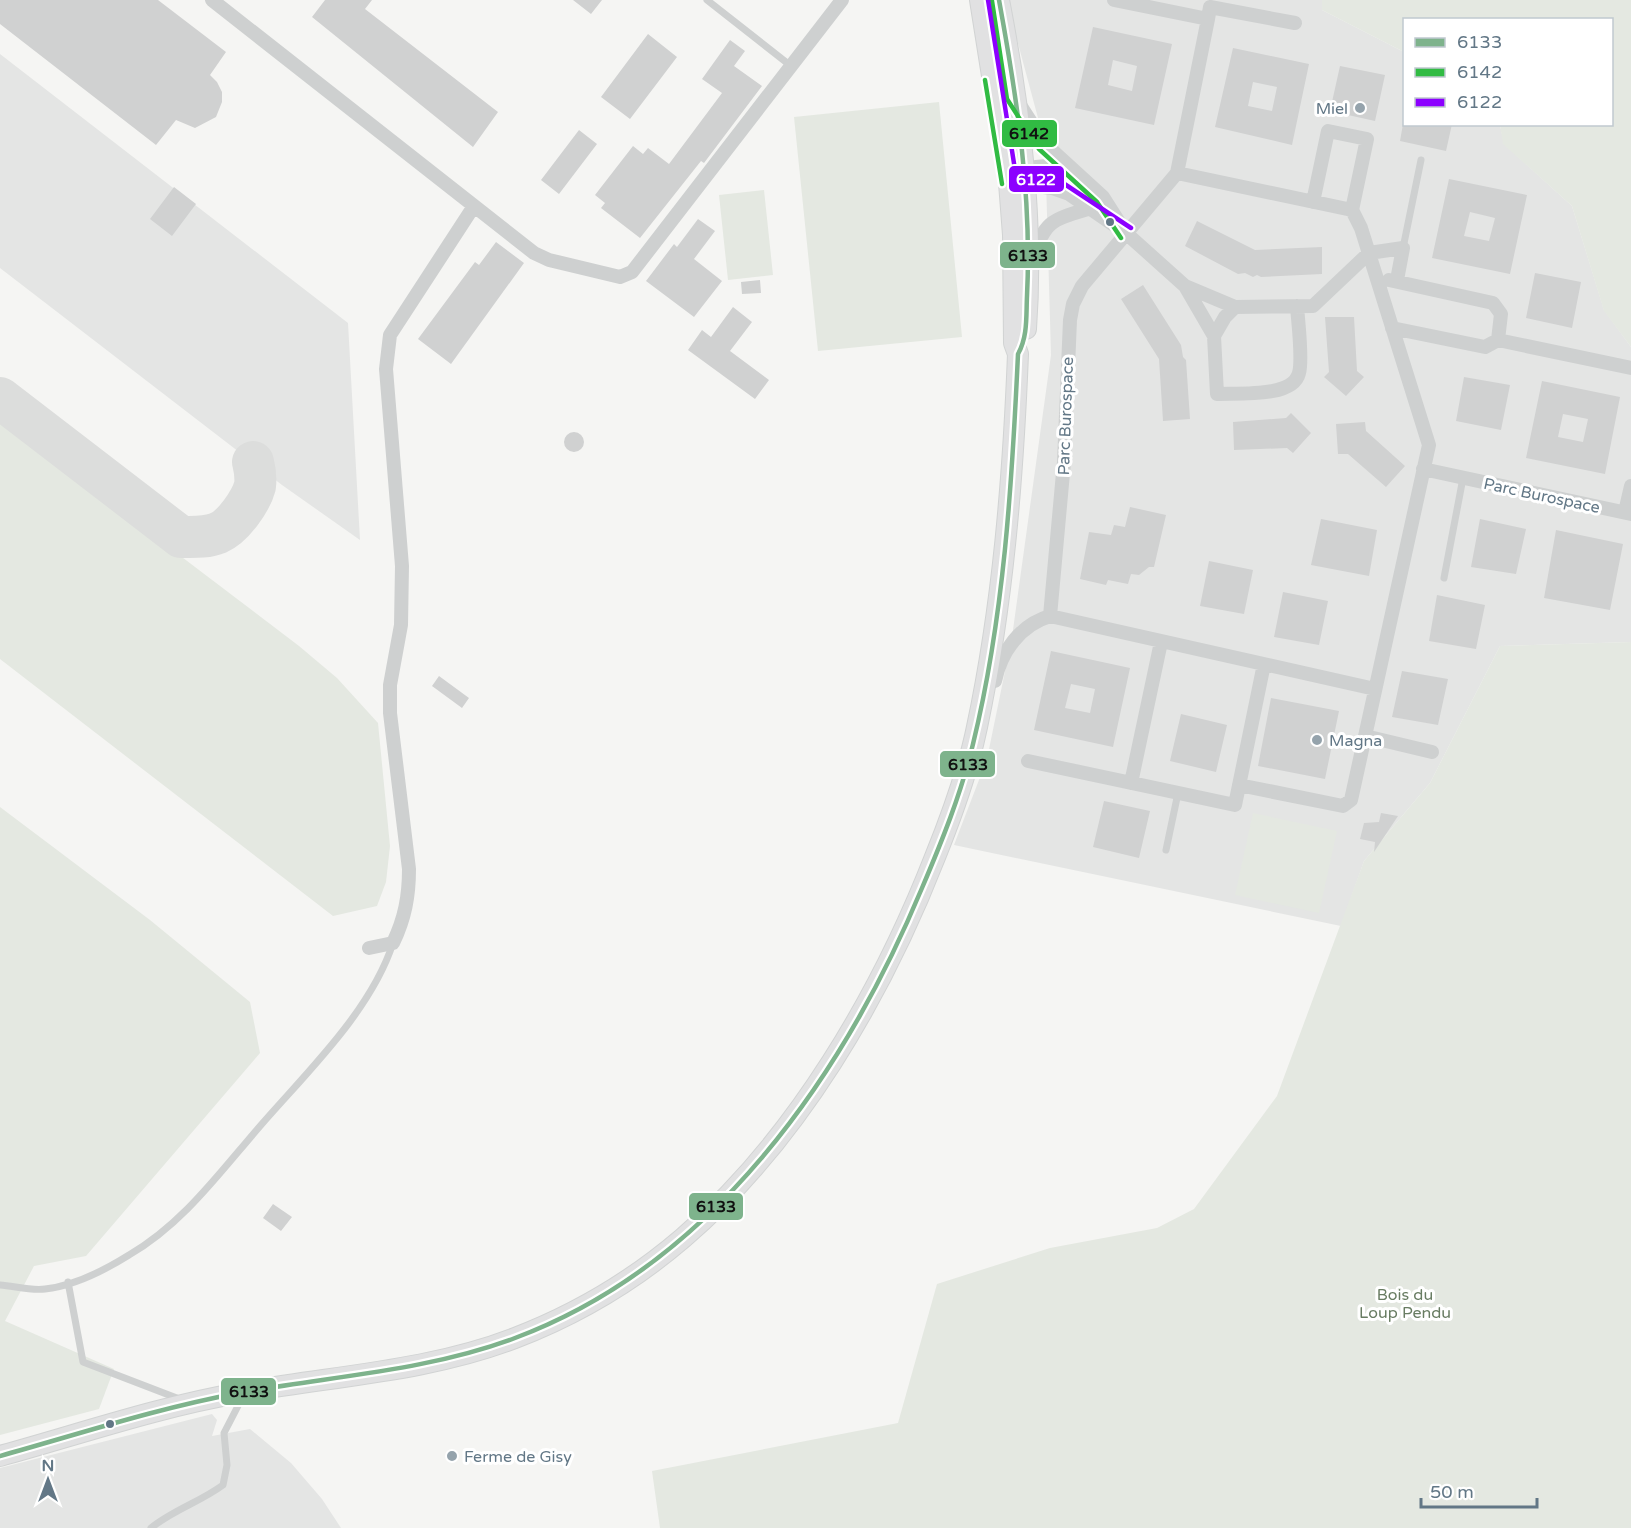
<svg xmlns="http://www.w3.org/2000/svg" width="1631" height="1528" font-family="'Varela Round',sans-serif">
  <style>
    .built { fill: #e4e5e4 }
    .green { fill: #e4e8e1 }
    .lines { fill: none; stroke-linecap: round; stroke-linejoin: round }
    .taxiway { stroke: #dcdddc; stroke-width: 42 }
    .building { fill: #d0d1d1; fill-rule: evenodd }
    .secondary-casing { stroke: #d1d3d3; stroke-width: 22 }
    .lane { stroke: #ced0d0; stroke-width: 7 }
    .street { stroke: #ced0d0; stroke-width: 14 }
    .secondary { stroke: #e1e1e2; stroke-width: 20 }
    .bus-1-casing { stroke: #fff; stroke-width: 9 }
    .bus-2-casing { stroke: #fff; stroke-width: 9 }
    .bus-3-casing { stroke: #fff; stroke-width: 9 }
    .bus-1 { stroke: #7eb38c; stroke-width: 4.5 }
    .bus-2 { stroke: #31bb43; stroke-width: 4.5 }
    .bus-3 { stroke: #8c00ff; stroke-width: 4.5 }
    .poi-dot { fill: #95a3ac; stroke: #fff; stroke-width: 2 }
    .bus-dot { fill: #627786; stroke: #fff; stroke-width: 2 }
    .labels { text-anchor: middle; stroke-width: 6; stroke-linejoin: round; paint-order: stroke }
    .poi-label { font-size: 16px; fill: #627786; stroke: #fff; text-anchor: start }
    .street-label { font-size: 16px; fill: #627786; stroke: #fff }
    .park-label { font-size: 16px; fill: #687c62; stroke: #fff }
    .line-badge { stroke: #fff; stroke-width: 2 }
    .badge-label { font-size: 16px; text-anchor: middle; font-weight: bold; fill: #fff }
    .pale-badge-label { font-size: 16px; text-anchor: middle; font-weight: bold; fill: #111 }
  </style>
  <rect width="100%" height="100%" fill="#f5f5f3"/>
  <path class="built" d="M1009 0H1322V10L1404 52V124L1500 125 1504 144 1572 206 1604 310 1631 347V642L1500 646 1430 783 1364 861 1341 926 954 845 987 759 1012 637 1051 355 1045 144 1016 36Z
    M0 54 348 323 360 540 282 485 0 268Z
    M212 1414 217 1420 212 1436 250 1429 291 1463 322 1499 341 1528H0V1468Z"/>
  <path class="green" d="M1322 0H1631V347L1604 311 1572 206 1503 144 1500 125 1612 124V20H1404V52L1322 10Z
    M939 102 962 337 818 351 794 117Z
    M764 190 773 275 728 280 719 195Z
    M0 419 299 646 337 678 378 723 390 846 386 882 377 906 333 916 0 659Z
    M1631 642V1528H660L652 1471 898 1423 937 1284 1050 1248 1157 1228 1194 1209 1277 1096 1364 861 1430 783 1500 646Z
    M0 807 150 920 250 1002 260 1053 86 1256 34 1266 5 1321 114 1369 99 1409 0 1435Z
    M1253 813 1337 831 1319 913 1235 895Z"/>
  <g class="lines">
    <path class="taxiway" d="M0 398 181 537C193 537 206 538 218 533 233 527 251 501 255 486 256 478 255 470 253 462"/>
  </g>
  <path class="building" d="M0 0H158L226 52 210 75 217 82 222 92V102L216 117 195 128 176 120 156 145 0 24Z
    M325 0H372L365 9 498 112 473 147 312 17Z
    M573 0H602L591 14Z
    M1093 27 1172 44 1154 125 1075 108ZM1113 60 1137 66 1132 91 1108 85Z
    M648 34 677 57 630 119 601 97Z
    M730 40 745 51 734 66 762 86 704 163 701 161 640 238 601 208 605 203 595 195 633 146 643 154 648 148 669 164 722 93 702 79Z
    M1233 48 1309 64 1292 145 1215 127ZM1253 82 1277 87 1272 111 1248 106Z
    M1340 66 1385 75 1375 121 1330 111Z
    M1403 124H1452L1446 151 1400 141Z
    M579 130 597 144 559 194 541 180Z
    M1449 179 1527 195 1510 274 1432 258ZM1470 212 1495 218 1489 241 1464 236Z
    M174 187 196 204 172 236 150 219Z
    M698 219 715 231 694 259 722 281 694 317 646 281 674 244 677 247Z
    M1197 221 1255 250 1322 247V274L1261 277 1257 275 1253 277 1245 273 1238 274 1185 246Z
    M496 242 524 263 451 364 418 339 475 262 479 265Z
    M1535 273 1581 282 1572 328 1526 318Z
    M760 280 761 293 742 294 741 282Z
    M1143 285 1181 345 1183 357 1186 360 1190 419 1163 421 1159 359 1121 299Z
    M733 307 752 322 730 351 769 380 755 399 688 350 702 330 711 337Z
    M1325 317H1354L1357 371 1364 377 1346 396 1324 377 1329 372Z
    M1464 377 1510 385 1501 430 1456 421Z
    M1542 381 1620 397 1605 474 1526 458ZM1563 414 1588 419 1583 442 1558 437Z
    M1291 413 1311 433 1293 453 1287 448 1234 450 1233 422 1286 418Z
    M1365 422 1366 431 1405 466 1386 487 1348 454H1338L1336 424Z
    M564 442a10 10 0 1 1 20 0a10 10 0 1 1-20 0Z
    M1130 507 1166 515 1154 567H1149L1139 575 1131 574 1128 584 1108 580 1106 585 1080 579 1089 532 1111 535 1114 525 1125 527Z
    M1321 519 1377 530 1369 576 1311 565Z
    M1480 519 1526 529 1516 574 1471 567Z
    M1556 530 1623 544 1610 610 1544 598Z
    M1209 561 1253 570 1244 614 1200 606Z
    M1283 592 1328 601 1319 645 1274 637Z
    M1437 595 1485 605 1476 649 1429 641Z
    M1051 651 1130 668 1113 747 1034 730ZM1071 684 1095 689 1090 713 1065 708Z
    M1402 671 1448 679 1438 725 1392 717Z
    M439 676 469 698 462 708 432 686Z
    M1271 698 1339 711 1325 779 1258 766Z
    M1181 714 1227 725 1216 772 1170 761Z
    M1104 801 1150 811 1139 858 1093 847Z
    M1381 813 1398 816 1374 852 1375 842 1360 839 1364 823 1379 822Z
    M273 1204 292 1217 281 1231 263 1218Z"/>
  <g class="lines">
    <g class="secondary-casing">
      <path id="secondary" d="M999 0C1020 109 1034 219 1026 329
        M0 1456C80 1434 158 1407 239 1393 331 1376 427 1372 515 1338 575 1315 634 1280 683 1238 797 1140 881 995 935 857 952 815 968 771 977 727 1003 604 1013 479 1018 354L1014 343 1013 235 1009 183 980 0"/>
    </g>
    <path class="lane" d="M707 0 791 66
      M1403 248 1421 160
      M1444 578 1463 478
      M1166 850 1178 793
      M68 1282 83 1362 182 1400
      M0 1285C14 1286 31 1291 45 1289 74 1286 105 1270 129 1255 183 1224 220 1172 261 1125 307 1072 371 1011 393 943
      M151 1528C173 1510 200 1502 223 1485L227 1465 224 1433 239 1404 238 1396"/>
    <path class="street" d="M212 0 534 253 549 260 620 277 632 272 842 0
      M1114 0 1208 19 1177 173
      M1208 19 1210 7 1295 23
      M1020 105 1045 144 1103 197 1124 230
      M1018 176 1036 167 1067 164
      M1017 184 1052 188 1069 194 1127 234 1185 286 1235 307 1313 306 1369 253 1403 248 1397 280
      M1313 202 1328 131 1367 139 1352 210
      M1031 260C1047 221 1048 221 1088 209
      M1389 280 1493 303 1501 314 1498 340 1631 368
      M1185 286 1214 336 1217 394C1238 393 1293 398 1299 373 1303 359 1298 322 1297 306
      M1392 328 1485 347 1498 340
      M1214 336 1225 317 1235 307
      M1423 469 1631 514
      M1625 512 1631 486
      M1050 616 1064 462 1070 320 1073 304 1082 286 1177 173 1352 210 1361 228 1429 445 1351 800 1343 806 1239 785
      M995 681C1001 652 1020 625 1050 616L1375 689
      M1365 736 1432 752
      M1028 761 1235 805 1264 664
      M1131 783 1161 642
      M369 948 393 943C405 918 409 896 409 869L390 713V685L401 625 402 566 386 369 390 335 474 206"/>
    <use href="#secondary" class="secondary"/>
    <g class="bus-1-casing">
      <path id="bus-1" d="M0 1456C79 1434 158 1408 239 1393 332 1376 427 1371 515 1338 713 1264 843 1077 922 888 942 841 961 794 973 744 1004 617 1012 484 1018 354 1028 336 1026 316 1027 296 1032 196 1017 98 999 0"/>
    </g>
    <g class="bus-2-casing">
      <path id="bus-2" d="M992 1 1007 99 1039 149 1097 202 1121 238
        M985 80 1002 184"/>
    </g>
    <g class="bus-3-casing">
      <path id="bus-3" d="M988 0 1016 176 1063 183 1131 228"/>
    </g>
    <use href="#bus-1" class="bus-1"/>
    <use href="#bus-2" class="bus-2"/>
    <use href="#bus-3" class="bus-3"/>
  </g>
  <g class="poi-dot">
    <circle cx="1360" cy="108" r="6"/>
    <circle cx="1317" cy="740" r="6"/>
    <circle cx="452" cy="1456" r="6"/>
  </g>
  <g class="bus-dot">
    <circle cx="1110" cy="222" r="5"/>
    <circle cx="110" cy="1424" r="5"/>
  </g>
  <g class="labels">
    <g class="poi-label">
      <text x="1348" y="114" text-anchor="end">Miel</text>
      <text x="1329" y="746">Magna</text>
      <text x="464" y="1462">Ferme de Gisy</text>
    </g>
    <g class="street-label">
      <text transform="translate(1065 416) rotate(-88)" y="6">Parc Burospace</text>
      <text transform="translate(1542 495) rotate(12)" y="6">Parc Burospace</text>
    </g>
    <g class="park-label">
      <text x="1405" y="1300">Bois du<tspan x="1405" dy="18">Loup Pendu</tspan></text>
    </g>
  </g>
  <g class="line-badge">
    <rect x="1001" y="119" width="57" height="29" rx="6" fill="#31bb43"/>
    <rect x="1008" y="165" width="57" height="28" rx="6" fill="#8c00ff"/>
    <rect x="999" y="241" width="57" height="28" rx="6" fill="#7eb38c"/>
    <rect x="939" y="750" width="57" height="28" rx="6" fill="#7eb38c"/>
    <rect x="688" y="1192" width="56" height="29" rx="6" fill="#7eb38c"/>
    <rect x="220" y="1377" width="57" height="29" rx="6" fill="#7eb38c"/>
  </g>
  <g class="badge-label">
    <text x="1036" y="185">6122</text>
  </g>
  <g class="pale-badge-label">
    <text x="1029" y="139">6142</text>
    <text x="1028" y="261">6133</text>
    <text x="968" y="770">6133</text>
    <text x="716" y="1212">6133</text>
    <text x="249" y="1397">6133</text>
  </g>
  <rect x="1403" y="18" width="210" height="108" fill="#ffffff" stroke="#c0c9cf" stroke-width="1.5"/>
  <rect x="1415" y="38" width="30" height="9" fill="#7eb38c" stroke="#c0c9cf" stroke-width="1.5"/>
  <text x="1457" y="48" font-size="18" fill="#627786">6133</text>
  <rect x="1415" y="68" width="30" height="9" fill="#31bb43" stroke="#c0c9cf" stroke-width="1.5"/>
  <text x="1457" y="78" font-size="18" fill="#627786">6142</text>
  <rect x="1415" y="98" width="30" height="9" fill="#8c00ff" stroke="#c0c9cf" stroke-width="1.5"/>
  <text x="1457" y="108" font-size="18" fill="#627786">6122</text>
  <g transform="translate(48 1480)" stroke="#ffffff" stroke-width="4.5" paint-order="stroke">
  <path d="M0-4.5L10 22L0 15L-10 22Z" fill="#627786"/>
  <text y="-9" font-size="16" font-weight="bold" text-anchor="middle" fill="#627786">N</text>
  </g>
  <path d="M1421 1498v9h116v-9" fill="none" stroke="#627786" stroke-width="3"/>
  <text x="1430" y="1498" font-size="18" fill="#627786" stroke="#ffffff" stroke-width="4.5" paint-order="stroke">50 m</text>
</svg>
